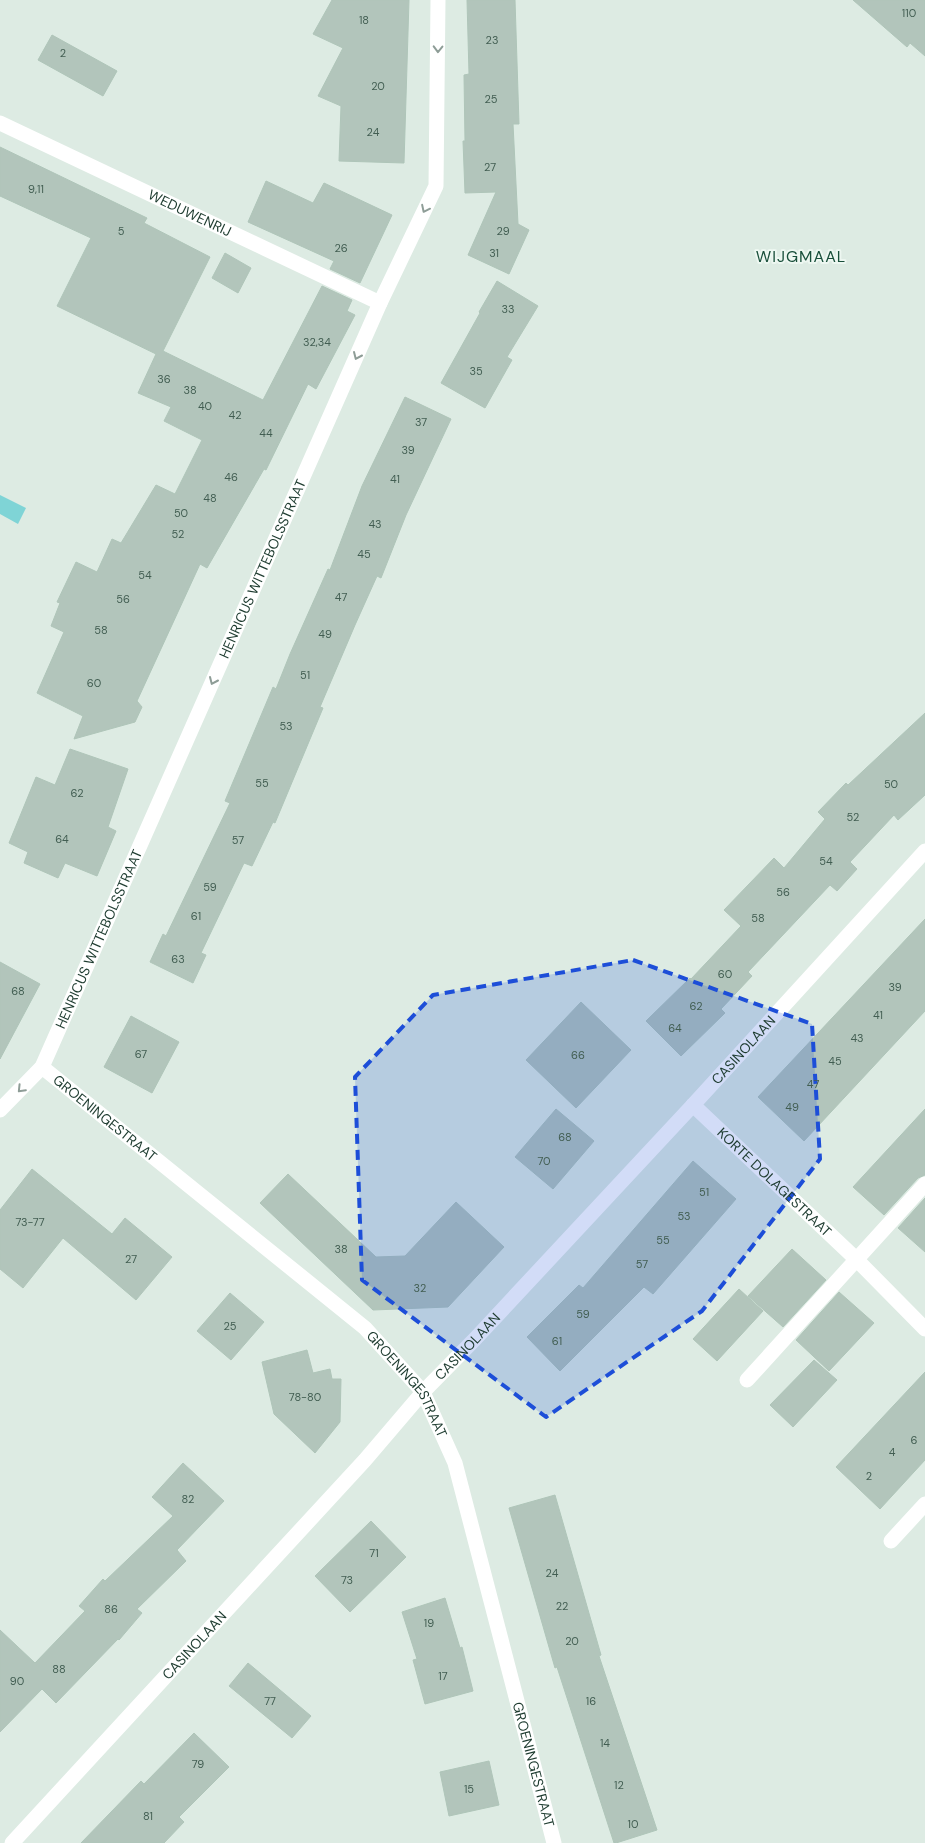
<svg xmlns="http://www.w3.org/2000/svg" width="925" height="1843" font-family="'DM Sans',sans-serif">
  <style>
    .water { fill: #7fd4d6 }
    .building { fill: #b2c5bb; stroke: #afc5b9 }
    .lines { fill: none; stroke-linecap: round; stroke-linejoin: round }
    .minor { stroke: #fff; stroke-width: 15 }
    .oneway { stroke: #8e9d97 }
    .marked { fill: #1d4ed8; fill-opacity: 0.2; stroke: #1d4ed8; stroke-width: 4; stroke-dasharray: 10 6; stroke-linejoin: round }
    .labels { text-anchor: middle; stroke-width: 4; stroke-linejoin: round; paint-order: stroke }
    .number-label { font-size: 11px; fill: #425e52 }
    .street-label { font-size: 14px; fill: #1d3b2f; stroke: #edf7f1 }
    .quarter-label { font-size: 16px; letter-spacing: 1px; fill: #184f3a; stroke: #edf7f1 }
  </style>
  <rect width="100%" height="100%" fill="#ddebe3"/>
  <path class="water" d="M0 495 26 508 18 524 0 514Z"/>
  <path class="building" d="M332 0H409L404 163 339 161 341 106 318 96 343 48 313 34Z
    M467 0H515L519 124H513L518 224 529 230 509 274 468 255 496 192 465 193 463 141H465L464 75 469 74Z
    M853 0H925V56L910 43 907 47Z
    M52 35 117 71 103 96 38 60Z
    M0 147 147 218 144 223 210 257 163 351 263 400 322 286 352 300 347 311 355 315 316 389 308 384 266 470 264 469 207 568 200 564 137 701 142 707 135 722 74 739 83 716 37 693 64 632 51 626 60 603 57 602 76 562 97 572 112 539 121 543 156 485 175 494 202 440 164 421 171 407 138 393 156 354 57 306 91 238 0 196Z
    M266 181 313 203 324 183 392 215 360 283 330 269 334 261 248 222Z
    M225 253 251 268 238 293 212 278Z
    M497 281 538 306 507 357 512 360 485 408 441 383 480 313 479 312Z
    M405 397 451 419 406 515 381 578 377 576 355 625 320 707 323 708 275 823 273 822 252 866 244 863 201 953 206 955 193 983 150 962 163 934 166 936 230 803 225 801 273 687 276 689 290 654 328 569 330 570 362 486Z
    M925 713V795L898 820 894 815 850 862 857 869 837 891 830 885 748 972 752 976 721 1009 725 1013 681 1056 646 1021 690 978 691 979 741 926 724 910 774 858 784 868 825 819 818 812 846 783 848 785Z
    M70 749 128 769 108 827 116 831 97 876 65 863 58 878 24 863 28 852 9 843 36 777 55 785Z
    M925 919V1011L804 1141 758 1097Z
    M0 962 40 984 0 1059Z
    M581 1002 631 1050 576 1108 526 1060Z
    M131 1016 179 1042 152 1093 104 1067Z
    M556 1109 594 1141 553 1189 515 1157Z
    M925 1109V1175L918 1178 884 1215 853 1187Z
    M693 1161 736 1199 653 1294 644 1287 560 1371 527 1337 579 1285 583 1288Z
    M32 1169 112 1234 125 1218 172 1257 136 1300 63 1238 23 1288 0 1269V1210Z
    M288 1174 376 1257 405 1256 456 1202 504 1247 448 1307 373 1310 260 1203Z
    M925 1198V1252L898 1228Z
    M792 1249 826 1280 783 1327 748 1296Z
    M739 1289 763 1311 717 1361 693 1339Z
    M839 1292 874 1323 829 1371 796 1340Z
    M230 1293 264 1322 231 1360 197 1331Z
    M307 1350 313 1373 330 1369 332 1379H341L340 1422 315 1453 274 1414 262 1362Z
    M814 1360 837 1380 793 1427 770 1405Z
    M925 1372V1460L880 1509 836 1467Z
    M183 1463 224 1501 177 1550 186 1561 137 1609 142 1613 119 1640 118 1639 56 1703 42 1689 0 1732V1630L35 1663 85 1611 79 1606 103 1579 105 1581 173 1516 152 1497Z
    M555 1495 601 1655 599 1656 657 1830 616 1843H614L557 1667 555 1668 509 1508Z
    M371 1521 406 1557 350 1612 315 1576Z
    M445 1598 460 1648 462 1647 473 1691 425 1704 413 1660 417 1659 402 1612Z
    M248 1663 311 1716 292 1738 229 1686Z
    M194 1733 229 1767 179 1817 184 1822 164 1843H81L141 1781 144 1784Z
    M489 1761 499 1805 449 1816 440 1772Z"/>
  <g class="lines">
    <g class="minor">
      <path id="s1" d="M0 123 380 303"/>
      <path id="s2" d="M42 1067 365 1328 423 1392 455 1463 554 1843"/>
      <path id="s3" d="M693 1105 856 1259 925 1329"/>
      <path id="s4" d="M0 1110 42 1067 380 303 436 186 438 0"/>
      <path d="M747 1380 925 1184"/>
      <path d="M891 1541 925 1504"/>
      <path id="s5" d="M12 1843 365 1460 423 1392 475 1339 693 1105 925 851"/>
    </g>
  </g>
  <defs><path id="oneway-chevron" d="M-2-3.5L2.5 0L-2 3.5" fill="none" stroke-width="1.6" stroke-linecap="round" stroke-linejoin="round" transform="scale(1.25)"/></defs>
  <g class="oneway">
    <use href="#oneway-chevron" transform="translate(438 49) rotate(91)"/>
    <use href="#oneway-chevron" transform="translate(425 209) rotate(116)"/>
    <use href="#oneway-chevron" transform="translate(357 356) rotate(114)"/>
    <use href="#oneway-chevron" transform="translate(213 681) rotate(114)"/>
    <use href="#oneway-chevron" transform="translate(21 1089) rotate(134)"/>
  </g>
  <path class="marked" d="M633 960 812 1024 820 1159 702 1311 546 1417 362 1280 355 1077 433 995Z"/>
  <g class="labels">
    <g class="number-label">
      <text x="909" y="17">110</text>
      <text x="364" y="24">18</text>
      <text x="492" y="44">23</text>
      <text x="63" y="57">2</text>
      <text x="378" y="90">20</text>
      <text x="491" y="103">25</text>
      <text x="373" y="136">24</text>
      <text x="490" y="171">27</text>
      <text x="36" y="193">9,11</text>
      <text x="121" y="235">5</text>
      <text x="503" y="235">29</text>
      <text x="341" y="252">26</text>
      <text x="494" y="257">31</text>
      <text x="508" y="313">33</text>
      <text x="317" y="346">32,34</text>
      <text x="476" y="375">35</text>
      <text x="164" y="383">36</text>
      <text x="190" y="394">38</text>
      <text x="205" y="410">40</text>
      <text x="235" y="419">42</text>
      <text x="421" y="426">37</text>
      <text x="266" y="437">44</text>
      <text x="408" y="454">39</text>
      <text x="231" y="481">46</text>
      <text x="395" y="483">41</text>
      <text x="210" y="502">48</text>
      <text x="181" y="517">50</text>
      <text x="375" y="528">43</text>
      <text x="178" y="538">52</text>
      <text x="364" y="558">45</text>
      <text x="145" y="579">54</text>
      <text x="341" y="601">47</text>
      <text x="123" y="603">56</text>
      <text x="101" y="634">58</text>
      <text x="325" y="638">49</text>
      <text x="305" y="679">51</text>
      <text x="94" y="687">60</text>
      <text x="286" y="730">53</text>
      <text x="262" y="787">55</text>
      <text x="891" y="788">50</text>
      <text x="77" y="797">62</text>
      <text x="853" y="821">52</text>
      <text x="62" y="843">64</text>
      <text x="238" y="844">57</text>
      <text x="826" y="865">54</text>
      <text x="210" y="891">59</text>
      <text x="783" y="896">56</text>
      <text x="196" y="920">61</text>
      <text x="758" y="922">58</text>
      <text x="178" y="963">63</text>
      <text x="725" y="978">60</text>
      <text x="895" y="991">39</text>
      <text x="18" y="995">68</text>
      <text x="696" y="1010">62</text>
      <text x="878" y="1019">41</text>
      <text x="675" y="1032">64</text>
      <text x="857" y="1042">43</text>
      <text x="141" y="1058">67</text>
      <text x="578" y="1059">66</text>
      <text x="835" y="1065">45</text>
      <text x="813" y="1088">47</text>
      <text x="792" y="1111">49</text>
      <text x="565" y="1141">68</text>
      <text x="544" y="1165">70</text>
      <text x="704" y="1196">51</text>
      <text x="684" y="1220">53</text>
      <text x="30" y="1226">73-77</text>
      <text x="663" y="1244">55</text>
      <text x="341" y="1253">38</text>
      <text x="131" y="1263">27</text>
      <text x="642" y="1268">57</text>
      <text x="420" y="1292">32</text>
      <text x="583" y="1318">59</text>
      <text x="230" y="1330">25</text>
      <text x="557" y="1345">61</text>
      <text x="305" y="1401">78-80</text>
      <text x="914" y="1444">6</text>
      <text x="892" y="1456">4</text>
      <text x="869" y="1480">2</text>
      <text x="188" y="1503">82</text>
      <text x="374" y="1557">71</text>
      <text x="552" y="1577">24</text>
      <text x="347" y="1584">73</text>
      <text x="562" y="1610">22</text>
      <text x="111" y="1613">86</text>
      <text x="429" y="1627">19</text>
      <text x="572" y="1645">20</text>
      <text x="59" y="1673">88</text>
      <text x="443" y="1680">17</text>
      <text x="17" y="1685">90</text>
      <text x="270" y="1705">77</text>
      <text x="591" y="1705">16</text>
      <text x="605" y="1747">14</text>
      <text x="198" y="1768">79</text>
      <text x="619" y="1789">12</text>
      <text x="469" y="1793">15</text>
      <text x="148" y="1820">81</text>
      <text x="633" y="1828">10</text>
    </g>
    <g class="street-label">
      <text dy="5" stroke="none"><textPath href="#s1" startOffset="210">WEDUWENRIJ</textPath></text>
      <text dy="5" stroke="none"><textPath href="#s4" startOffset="605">HENRICUS WITTEBOLSSTRAAT</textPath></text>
      <text dy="5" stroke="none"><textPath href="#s4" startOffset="200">HENRICUS WITTEBOLSSTRAAT</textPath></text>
      <text dy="5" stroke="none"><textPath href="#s5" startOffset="1079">CASINOLAAN</textPath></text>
      <text dy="5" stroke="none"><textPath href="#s2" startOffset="81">GROENINGESTRAAT</textPath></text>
      <text dy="5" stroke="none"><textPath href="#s3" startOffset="112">KORTE DOLAGESTRAAT</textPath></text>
      <text dy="5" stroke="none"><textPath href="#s5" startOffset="674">CASINOLAAN</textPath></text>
      <text dy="5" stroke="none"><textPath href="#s2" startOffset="486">GROENINGESTRAAT</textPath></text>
      <text dy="5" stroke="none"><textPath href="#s5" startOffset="269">CASINOLAAN</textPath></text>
      <text dy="5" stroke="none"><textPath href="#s2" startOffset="891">GROENINGESTRAAT</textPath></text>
    </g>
    <g class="quarter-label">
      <text x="801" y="262">WIJGMAAL</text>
    </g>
  </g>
</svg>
